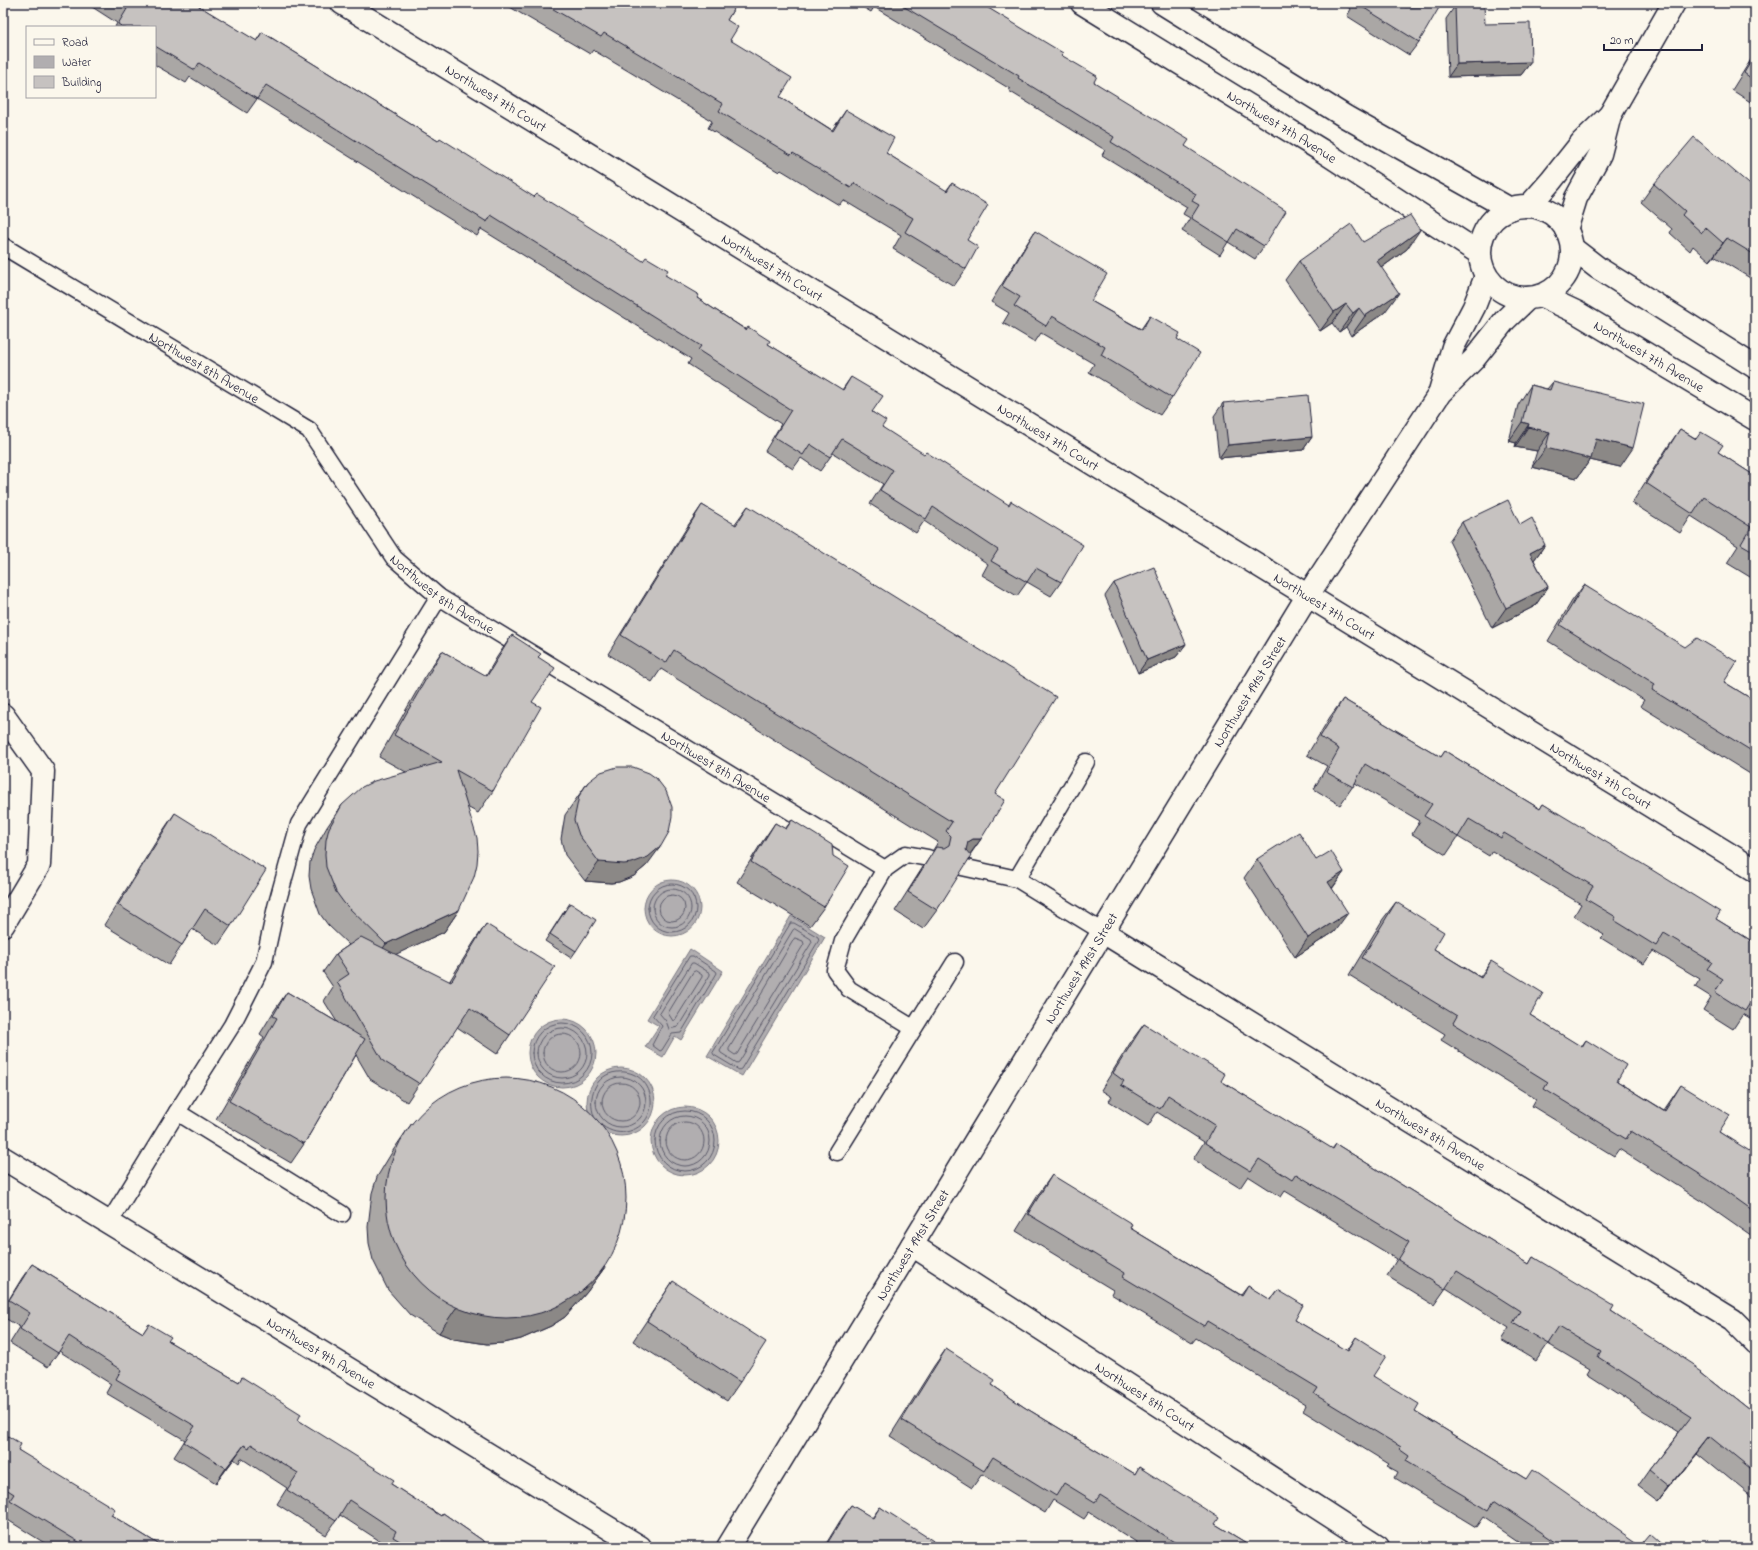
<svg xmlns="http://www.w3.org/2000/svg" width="1758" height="1550" font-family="'Indie Flower',sans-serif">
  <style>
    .built { fill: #ebe7df }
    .water { fill: #b1aeb0; stroke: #787681 }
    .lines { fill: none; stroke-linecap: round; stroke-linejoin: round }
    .shore { stroke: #5b5a6a; stroke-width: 1 }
    .lane-casing { stroke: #22223b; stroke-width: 19 }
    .street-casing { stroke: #22223b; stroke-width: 25 }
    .secondary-casing { stroke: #22223b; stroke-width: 25 }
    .lane { stroke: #fbf7ec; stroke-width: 16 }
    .street { stroke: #fbf7ec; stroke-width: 22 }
    .secondary { stroke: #fbf7ec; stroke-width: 22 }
    .wall { fill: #aaa7a5; stroke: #22223b }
    .shaded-wall { fill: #8b8886; stroke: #22223b }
    .building { fill: #c6c2c0; stroke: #22223b }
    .labels { text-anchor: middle; stroke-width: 4; stroke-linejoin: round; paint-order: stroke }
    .street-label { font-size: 14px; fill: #22223b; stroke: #fbf7ec }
  </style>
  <rect width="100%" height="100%" fill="#fbf7ec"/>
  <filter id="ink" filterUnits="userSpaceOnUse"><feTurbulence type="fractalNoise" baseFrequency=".025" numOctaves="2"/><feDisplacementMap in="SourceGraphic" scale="8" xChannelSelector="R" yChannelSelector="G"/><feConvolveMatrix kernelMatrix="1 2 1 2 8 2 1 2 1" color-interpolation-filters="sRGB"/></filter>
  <g filter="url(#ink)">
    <path class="built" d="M3 778 8 791 3 857Z"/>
    <path class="water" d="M644 908a28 28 0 1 1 56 0a28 28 0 1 1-56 0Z
      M791 916 825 937 742 1076 707 1056Z
      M690 949 723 971 681 1040 675 1036 663 1057 645 1047 659 1026 647 1019Z
      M528 1053a34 34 0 1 1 68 0a34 34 0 1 1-68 0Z
      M587 1102a34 34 0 1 1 68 0a34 34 0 1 1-68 0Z
      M651 1141a34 34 0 1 1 68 0a34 34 0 1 1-68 0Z"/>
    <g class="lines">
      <path class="shore" d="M648 908a24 24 0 1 1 48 0a24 24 0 1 1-48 0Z
        M653 908a19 19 0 1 1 38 0a19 19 0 1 1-38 0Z
        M659 908a13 13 0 1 1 26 0a13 13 0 1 1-26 0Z
        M791 923H794L818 937 819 940 741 1069 739 1070 714 1055 713 1053Z
        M795 929 811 939 812 942 739 1062 737 1063 721 1053 720 1051 793 930Z
        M795 938 803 941 804 944 737 1054 735 1055 729 1051V1049Z
        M690 956H693L716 971 717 973 681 1033 672 1034 662 1050 660 1051 652 1045 662 1026 653 1016Z
        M692 963H694L710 973V975L678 1027 669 1029 666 1021 660 1014Z
        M696 971 702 975V977L675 1020 673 1021 668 1013 693 972Z
        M532 1053a30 30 0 1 1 60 0a30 30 0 1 1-60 0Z
        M537 1053a25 25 0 1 1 50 0a25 25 0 1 1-50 0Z
        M543 1053a19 19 0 1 1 38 0a19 19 0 1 1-38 0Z
        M596 1102a25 25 0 1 1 50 0a25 25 0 1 1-50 0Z
        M602 1102a19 19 0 1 1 38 0a19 19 0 1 1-38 0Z
        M655 1141a30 30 0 1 1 60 0a30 30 0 1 1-60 0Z
        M594 1116C587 1098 595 1074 617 1072 656 1068 665 1124 626 1132 617 1134 607 1130 600 1124
        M660 1141a25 25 0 1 1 50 0a25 25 0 1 1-50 0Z
        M666 1141a19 19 0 1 1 38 0a19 19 0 1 1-38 0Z"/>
      <g class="lane-casing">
        <g id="lane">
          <path id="s1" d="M3 246 309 430 394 558 439 597 885 869"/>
          <path d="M1086 762 1017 879 1103 932"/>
          <path d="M962 867 1017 879"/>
          <path d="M913 1028 849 989 835 970 843 941 885 869 906 854 928 858"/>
          <path d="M177 1112 232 1025 264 962 276 907 299 824 439 597"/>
          <path d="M837 1152 955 962"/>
          <path d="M109 1223 177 1112 342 1214"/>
        </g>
      </g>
      <g class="street-casing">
        <g id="street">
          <path id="s2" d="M342 3 1755 870"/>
          <path d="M3 715 43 771 39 865 3 925"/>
          <path id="s3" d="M1103 932 1733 1320 1755 1342"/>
          <path id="s4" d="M3 1158 640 1547"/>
          <path id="s5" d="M912 1245 1378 1547"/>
        </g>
      </g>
      <g class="secondary-casing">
        <g id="secondary">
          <path id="s6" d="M1082 3 1321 150 1479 253"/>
          <path d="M1162 3 1346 117 1510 209"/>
          <path d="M1529 206 1551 181 1582 142 1610 115"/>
          <circle cx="1526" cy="252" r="46"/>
          <path d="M1566 230 1576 198 1600 154 1610 115 1674 3"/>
          <path d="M1572 248 1598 268 1755 367"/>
          <path id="s7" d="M1542 296 1576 312 1755 419"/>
          <path d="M1440 391 1453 347 1474 307 1486 276"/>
          <path id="s8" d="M728 1547 1308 595 1440 393 1474 359 1505 320 1528 298"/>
        </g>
      </g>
      <use href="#lane" class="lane"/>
      <use href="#street" class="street"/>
      <use href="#secondary" class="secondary"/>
    </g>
    <path class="wall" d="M86 3H194L256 41 262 32 438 141 665 275 697 298 768 344 842 390 851 377 882 427 1061 582 1051 596 1027 582 1017 596 982 575 988 564 924 521 916 533 870 504 883 484 833 453 820 471 801 458 793 469 765 451 781 424 688 364 691 359 481 229 477 236 257 99 247 113 190 77 186 83 155 65V27H115L117 23Z
      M503 3H737L727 20 730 40 780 97 832 130 846 110 886 153 946 191 952 183 967 240 966 269 954 286 893 249 901 235 843 200 839 205 781 170 779 172 754 157 708 128 712 121 593 50 590 54Z
      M856 3H980L1061 55 1094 82 1185 146 1264 246 1255 259 1228 242 1220 255 1182 231 1190 218 1183 214 1187 207 1102 155 1105 150 1009 91 1010 89 874 7 871 12Z
      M1341 3H1408L1405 7 1419 42 1409 55 1347 16 1351 9Z
      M1455 6 1485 24 1531 62 1521 75 1448 77 1446 19Z
      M1755 53V105L1732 90Z
      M1654 184 1755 189V281L1714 256 1710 261 1693 246 1690 251 1670 233 1672 229 1641 202Z
      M1035 231 1091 301 1141 329 1150 316 1177 339 1172 398 1160 415 1089 372 1094 364 1041 333 1035 342 1003 323 1009 313 991 302 1024 248Z
      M1363 242 1407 249 1381 268 1385 312 1351 336 1346 327 1339 332 1332 323 1320 331 1285 280 1299 261Z
      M1553 382 1620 467 1590 460 1577 478 1532 467 1537 451 1515 447 1516 443 1509 441 1518 405 1531 385 1547 389Z
      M1223 403 1312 437 1303 450 1219 458 1214 416Z
      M1680 429 1718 452 1755 476V580L1727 563 1738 546 1691 516 1680 533 1632 503 1667 448Z
      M702 505 734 525 748 506 995 794 981 839 970 855 937 910 923 929 895 911 923 867 934 851 933 850 938 842 661 669 652 682 608 654 689 524Z
      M1462 522 1520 525 1545 545 1534 560 1548 587 1535 606 1492 628 1449 541Z
      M1114 583 1186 644 1176 657 1138 673 1105 596Z
      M1584 585 1724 682 1755 701V777L1640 706 1644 700 1548 641 1572 601Z
      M512 635 538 657 532 702 493 791 478 813 467 807 459 910 444 932 395 954 449 982 474 942 486 924 510 1035 497 1054 457 1027 407 1102 370 1079 356 1055 304 1144 291 1163 216 1119 264 1037 260 1034 274 1011 287 992 337 1022 324 1001 333 987 323 972 336 954 349 945 328 925 320 914 311 889 309 876 310 862 314 850 327 827 342 805 406 772 379 757 427 673 442 651 486 676 497 657Z
      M1343 699 1441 757 1445 751 1540 809 1543 804 1716 919 1755 943V1021L1743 1014 1733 1029 1703 1010 1711 997 1695 987 1700 979 1653 951 1644 964 1622 951 1601 938 1604 935 1574 916 1581 904 1492 851 1489 856 1458 837 1446 855 1412 834 1420 821 1355 783 1340 805 1314 789 1327 766 1307 755 1330 717Z
      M588 782 647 865 634 876 619 882 611 883 585 881 565 855 561 839 565 815Z
      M175 813 231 926 218 945 192 929 182 945 169 965 104 925 162 832Z
      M792 820 833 856 824 907 810 926 737 882 762 842 775 823 785 829Z
      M1257 859 1316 860 1344 872 1332 889 1334 932 1295 957 1244 878Z
      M1396 902 1434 949 1480 977 1491 961 1530 1015 1581 1047 1586 1040 1617 1081 1664 1110 1681 1085 1719 1132 1755 1157V1238L1705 1203 1619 1149 1614 1156 1532 1106 1536 1099 1441 1040 1445 1034 1349 975 1383 919Z
      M565 910 576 951 571 958 545 941Z
      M1144 1024 1221 1081 1332 1149 1336 1144 1529 1264 1533 1257 1611 1311 1701 1371 1755 1414V1495L1753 1498 1697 1452 1658 1501 1638 1486 1650 1469 1678 1433 1587 1374 1590 1369 1548 1344 1536 1361 1501 1340 1509 1328 1446 1288 1434 1305 1387 1276 1397 1259 1285 1191 1281 1197 1248 1176 1240 1188 1193 1159 1204 1142 1157 1112 1148 1126 1109 1101 1112 1097 1101 1090 1132 1040Z
      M412 1123 605 1267 587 1292 565 1317 551 1326 521 1339 504 1343 487 1344 454 1339 439 1333 410 1315 388 1290 373 1260 369 1243 368 1227 372 1193 377 1177 394 1149Z
      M1052 1175 1130 1228 1241 1295 1248 1286 1270 1300 1278 1290 1295 1320 1347 1351 1356 1337 1373 1376 1415 1411 1526 1479 1641 1546 1668 1547H1527L1483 1517 1476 1527 1395 1478 1398 1472 1387 1466 1389 1464 1303 1411 1306 1405 1196 1338 1192 1343 1111 1294 1113 1290 1016 1231 1040 1192Z
      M32 1264 143 1333 149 1324 168 1341 239 1382 242 1377 298 1420 391 1484 441 1516 443 1513 492 1547H385L386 1545 340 1515 326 1535 277 1504 287 1488 241 1458 239 1463 234 1459 216 1483 174 1457 185 1440 106 1393 111 1384 59 1351 48 1367 10 1343 20 1327 3 1317V1309L22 1278Z
      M673 1281 740 1382 727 1401 633 1341Z
      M946 1349 992 1385 1024 1407 1135 1474 1139 1467 1215 1524 1253 1547H1144L1089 1512 1084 1519 1053 1500 1045 1513 982 1474 972 1488 890 1436 934 1366Z
      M3 1433 18 1450 111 1515 163 1547H51L3 1517Z
      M851 1505 872 1518 880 1507 936 1547H824L840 1521Z"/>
    <path class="shaded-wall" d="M1531 62 1521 75 1448 77 1457 64Z
      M1420 230 1407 249 1363 281 1377 261Z
      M1727 238 1714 256 1710 261 1723 243Z
      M1399 293 1385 312 1351 336 1365 316Z
      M1346 304 1332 323 1320 331 1334 312Z
      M1359 308 1346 327 1339 332 1353 313Z
      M1522 422 1529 424 1516 443 1509 441Z
      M1528 427 1550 432 1537 451 1515 447Z
      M1312 437 1303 450 1219 458 1228 445Z
      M1596 439 1633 448 1620 467 1590 460 1577 478 1532 467 1546 448Z
      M1545 545 1531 564 1530 553Z
      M1548 587 1535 606 1492 628 1506 608Z
      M1186 644 1176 657 1138 673 1147 660Z
      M973 839H981L967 858H960L968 842Z
      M661 846 647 865 634 876 619 882 611 883 585 881 599 862Z
      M1344 872 1330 891 1328 882Z
      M459 910 444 932 371 966 386 944Z
      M1348 913 1334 932 1295 957 1308 938Z
      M605 1267 587 1292 565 1317 551 1326 521 1339 504 1343 487 1344 454 1339 439 1333 456 1308Z
      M1709 1436 1697 1452 1658 1501 1670 1485Z
      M244 1445 234 1459 216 1483 226 1468Z"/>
    <path class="building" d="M117 3H194L257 41 262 32 438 141 440 138 534 197 537 194 643 261 646 257 668 270 665 275 699 295 697 298 746 330 748 327 770 341 768 344 843 390 851 377 883 396 872 412 886 421 882 427 924 454 926 452 1009 505 1011 501 1083 545 1061 582 1036 568 1027 582 991 561 998 550 933 507 926 519 880 490 893 470 842 439 830 457 810 444 803 455 774 437 791 410 698 350 701 346 491 215 487 222 266 85 257 99 199 63 195 70 155 46V27H123L118 24 127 9Z
      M543 3H737L727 20 738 27 730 40 792 78 780 97 833 131 846 110 894 138 886 153 947 191 952 183 988 205 967 240 978 247 966 269 905 232 913 218 854 183 851 188 793 153 791 155 766 140 719 111 723 104 604 33 601 37Z
      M898 3H980L1063 53 1061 55 1097 76 1094 82 1189 140 1185 146 1286 211 1264 246 1237 229 1229 242 1191 218 1199 205 1192 201 1196 194 1111 142 1114 137 1018 78 1019 76Z
      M1356 3H1408L1405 7 1440 6 1419 42Z
      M1484 5 1485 24 1530 23 1531 62 1457 64 1455 6Z
      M1755 55V81L1744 73Z
      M1694 137 1755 189V255L1727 238 1723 243 1706 228 1702 233 1682 215 1685 211 1654 184Z
      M1410 215 1420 230 1377 261 1399 293 1365 316 1359 308 1353 313 1346 304 1334 312 1299 261 1351 224 1363 242Z
      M1035 231 1107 274 1091 301 1142 330 1150 316 1180 333 1177 339 1200 353 1172 398 1101 355 1105 347 1052 316 1046 326 1014 306 1020 297 1002 286Z
      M1553 382 1644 404 1633 448 1596 439 1591 459 1546 448 1550 432 1528 427 1529 424 1522 422 1531 385 1550 390Z
      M1308 395 1312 437 1228 445 1223 403Z
      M1680 429 1696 439 1701 432 1723 445 1718 452 1755 476V552L1741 544 1751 527 1704 497 1693 514 1646 483Z
      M1508 500 1520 525 1532 518 1545 545 1530 553 1548 587 1506 608 1462 522Z
      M702 505 736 525 748 506 1056 697 995 794 1005 800 981 839H973L968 842 966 850 971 856 937 910 908 892 936 847 944 848 949 845 951 836 946 831 952 822 674 650 666 663 621 635Z
      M1154 567 1186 644 1147 660 1114 583Z
      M1584 585 1685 647 1697 638 1737 662 1724 682 1755 701V753L1652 690 1655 684 1560 625Z
      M512 635 541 654 538 657 555 668 532 702 541 707 493 791 456 770 477 838 478 851 477 864 474 877 459 910 386 944 344 903 336 892 326 867 325 854 326 840 329 828 342 805 362 787 374 781 442 762 394 735 442 651 487 676Z
      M1343 699 1441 757 1445 751 1540 809 1543 804 1649 868 1720 912 1716 919 1755 943V995L1745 1011 1715 992 1723 979 1707 969 1712 962 1664 933 1656 946 1614 920 1616 917 1586 899 1593 886 1504 833 1501 838 1469 819 1458 837 1424 816 1432 804 1365 764 1353 787 1326 772 1339 749 1320 737Z
      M617 767H633L649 773 656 778 666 791 672 807V816L669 832 661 846 648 857 632 863 624 864 599 862 579 835 574 820 579 796 588 782 601 772Z
      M175 813 266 870 231 926 205 909 182 945 118 905Z
      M792 820 832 845 833 856 849 866 824 907 751 862 775 823 786 829Z
      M1299 832 1316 860 1331 851 1344 872 1328 882 1348 913 1308 938 1257 859Z
      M1396 902 1444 932 1434 949 1481 978 1491 961 1543 993 1530 1015 1582 1047 1586 1040 1626 1065 1617 1081 1665 1111 1681 1085 1730 1115 1719 1132 1751 1152 1750 1153 1755 1157V1212L1717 1185 1631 1131 1626 1139 1544 1089 1548 1082 1453 1023 1457 1016 1362 958Z
      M570 903 596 920 576 951 550 934Z
      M486 924 555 967 510 1035 470 1008 420 1084 383 1061 337 982 349 974 336 954 361 937 451 982Z
      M287 992 365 1039 304 1144 229 1101 277 1018 273 1016Z
      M1144 1024 1225 1074 1221 1081 1333 1149 1336 1144 1529 1264 1533 1257 1614 1306 1611 1311 1702 1370 1701 1371 1755 1414V1473L1709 1436 1670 1485 1650 1469 1691 1417 1598 1357 1601 1352 1559 1327 1548 1344 1513 1323 1520 1311 1457 1271 1445 1289 1398 1260 1409 1242 1296 1174 1292 1180 1259 1159 1251 1171 1205 1143 1215 1125 1168 1095 1160 1109 1121 1085 1124 1081 1113 1073Z
      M386 1198a120 120 0 1 1 240 0a120 120 0 1 1-240 0Z
      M1052 1175 1132 1224 1130 1228 1242 1296 1248 1286 1271 1300 1278 1290 1303 1305 1295 1320 1348 1351 1356 1337 1386 1356 1373 1376 1419 1404 1415 1411 1526 1479 1532 1470 1641 1546 1652 1533 1668 1547H1563L1494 1500 1488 1510 1406 1461 1409 1456 1399 1449 1401 1447 1314 1394 1318 1388 1207 1321 1204 1326 1123 1277 1125 1273 1028 1214Z
      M32 1264 143 1333 149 1324 171 1337 168 1341 239 1382 242 1377 301 1414 298 1420 394 1480 391 1484 441 1516 443 1513 492 1547H410L393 1537 396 1531 349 1500 336 1521 287 1490 298 1473 251 1444 249 1448 244 1445 226 1468 184 1442 195 1426 116 1379 121 1370 69 1336 58 1353 20 1329 30 1313 9 1300Z
      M673 1281 766 1342 740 1382 647 1321Z
      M946 1349 995 1380 992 1385 1024 1407 1135 1474 1139 1467 1219 1518 1215 1524 1253 1547H1182L1100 1495 1095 1502 1064 1483 1056 1496 993 1457 984 1471 902 1420Z
      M3 1433 21 1444 18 1450 115 1509 111 1515 163 1547H87L10 1500 14 1494 3 1487Z
      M851 1505 873 1518 880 1507 938 1544 936 1547H825Z"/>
  </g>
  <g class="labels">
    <g class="street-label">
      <text dy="5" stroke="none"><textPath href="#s2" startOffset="181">Northwest 7th Court</textPath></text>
      <text dy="5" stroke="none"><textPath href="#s6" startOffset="235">Northwest 7th Avenue</textPath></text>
      <text dy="5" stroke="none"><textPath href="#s2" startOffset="505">Northwest 7th Court</textPath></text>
      <text dy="5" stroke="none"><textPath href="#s7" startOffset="123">Northwest 7th Avenue</textPath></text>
      <text dy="5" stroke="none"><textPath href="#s1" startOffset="235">Northwest 8th Avenue</textPath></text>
      <text dy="5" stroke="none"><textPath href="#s2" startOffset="829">Northwest 7th Court</textPath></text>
      <text dy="5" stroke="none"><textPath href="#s1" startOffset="571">Northwest 8th Avenue</textPath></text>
      <text dy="5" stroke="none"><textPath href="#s2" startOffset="1153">Northwest 7th Court</textPath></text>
      <text dy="5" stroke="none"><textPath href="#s8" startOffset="1002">Northwest 191st Street</textPath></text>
      <text dy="5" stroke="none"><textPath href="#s1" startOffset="895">Northwest 8th Avenue</textPath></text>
      <text dy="5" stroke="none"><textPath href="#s2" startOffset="1477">Northwest 7th Court</textPath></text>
      <text dy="5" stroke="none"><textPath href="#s8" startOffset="678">Northwest 191st Street</textPath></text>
      <text dy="5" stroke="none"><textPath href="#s3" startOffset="385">Northwest 8th Avenue</textPath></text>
      <text dy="5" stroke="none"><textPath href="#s8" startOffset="354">Northwest 191st Street</textPath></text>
      <text dy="5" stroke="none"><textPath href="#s4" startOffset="373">Northwest 9th Avenue</textPath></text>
      <text dy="5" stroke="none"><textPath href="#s5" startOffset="278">Northwest 8th Court</textPath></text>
    </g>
  </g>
  <rect width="1758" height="1550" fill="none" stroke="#fbf7ec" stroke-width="16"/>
  <rect x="8" y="8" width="1742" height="1534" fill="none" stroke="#22223b" stroke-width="1.5" filter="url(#ink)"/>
  <rect x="26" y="26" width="130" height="72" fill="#fbf7ec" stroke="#a4a2a5"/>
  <rect x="34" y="39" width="20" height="6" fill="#fbf7ec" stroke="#a4a2a5"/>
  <text x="62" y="46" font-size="12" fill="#22223b">Road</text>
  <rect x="34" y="56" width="20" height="12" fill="#b1aeb0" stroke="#a4a2a5"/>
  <text x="62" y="66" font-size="12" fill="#22223b">Water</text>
  <rect x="34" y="76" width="20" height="12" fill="#c6c2c0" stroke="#a4a2a5"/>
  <text x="62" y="86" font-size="12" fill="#22223b">Building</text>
  <path d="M1604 44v6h98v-6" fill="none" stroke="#22223b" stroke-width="2"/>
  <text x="1610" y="44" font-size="12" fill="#22223b" stroke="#fbf7ec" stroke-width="3" paint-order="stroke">20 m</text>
</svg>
